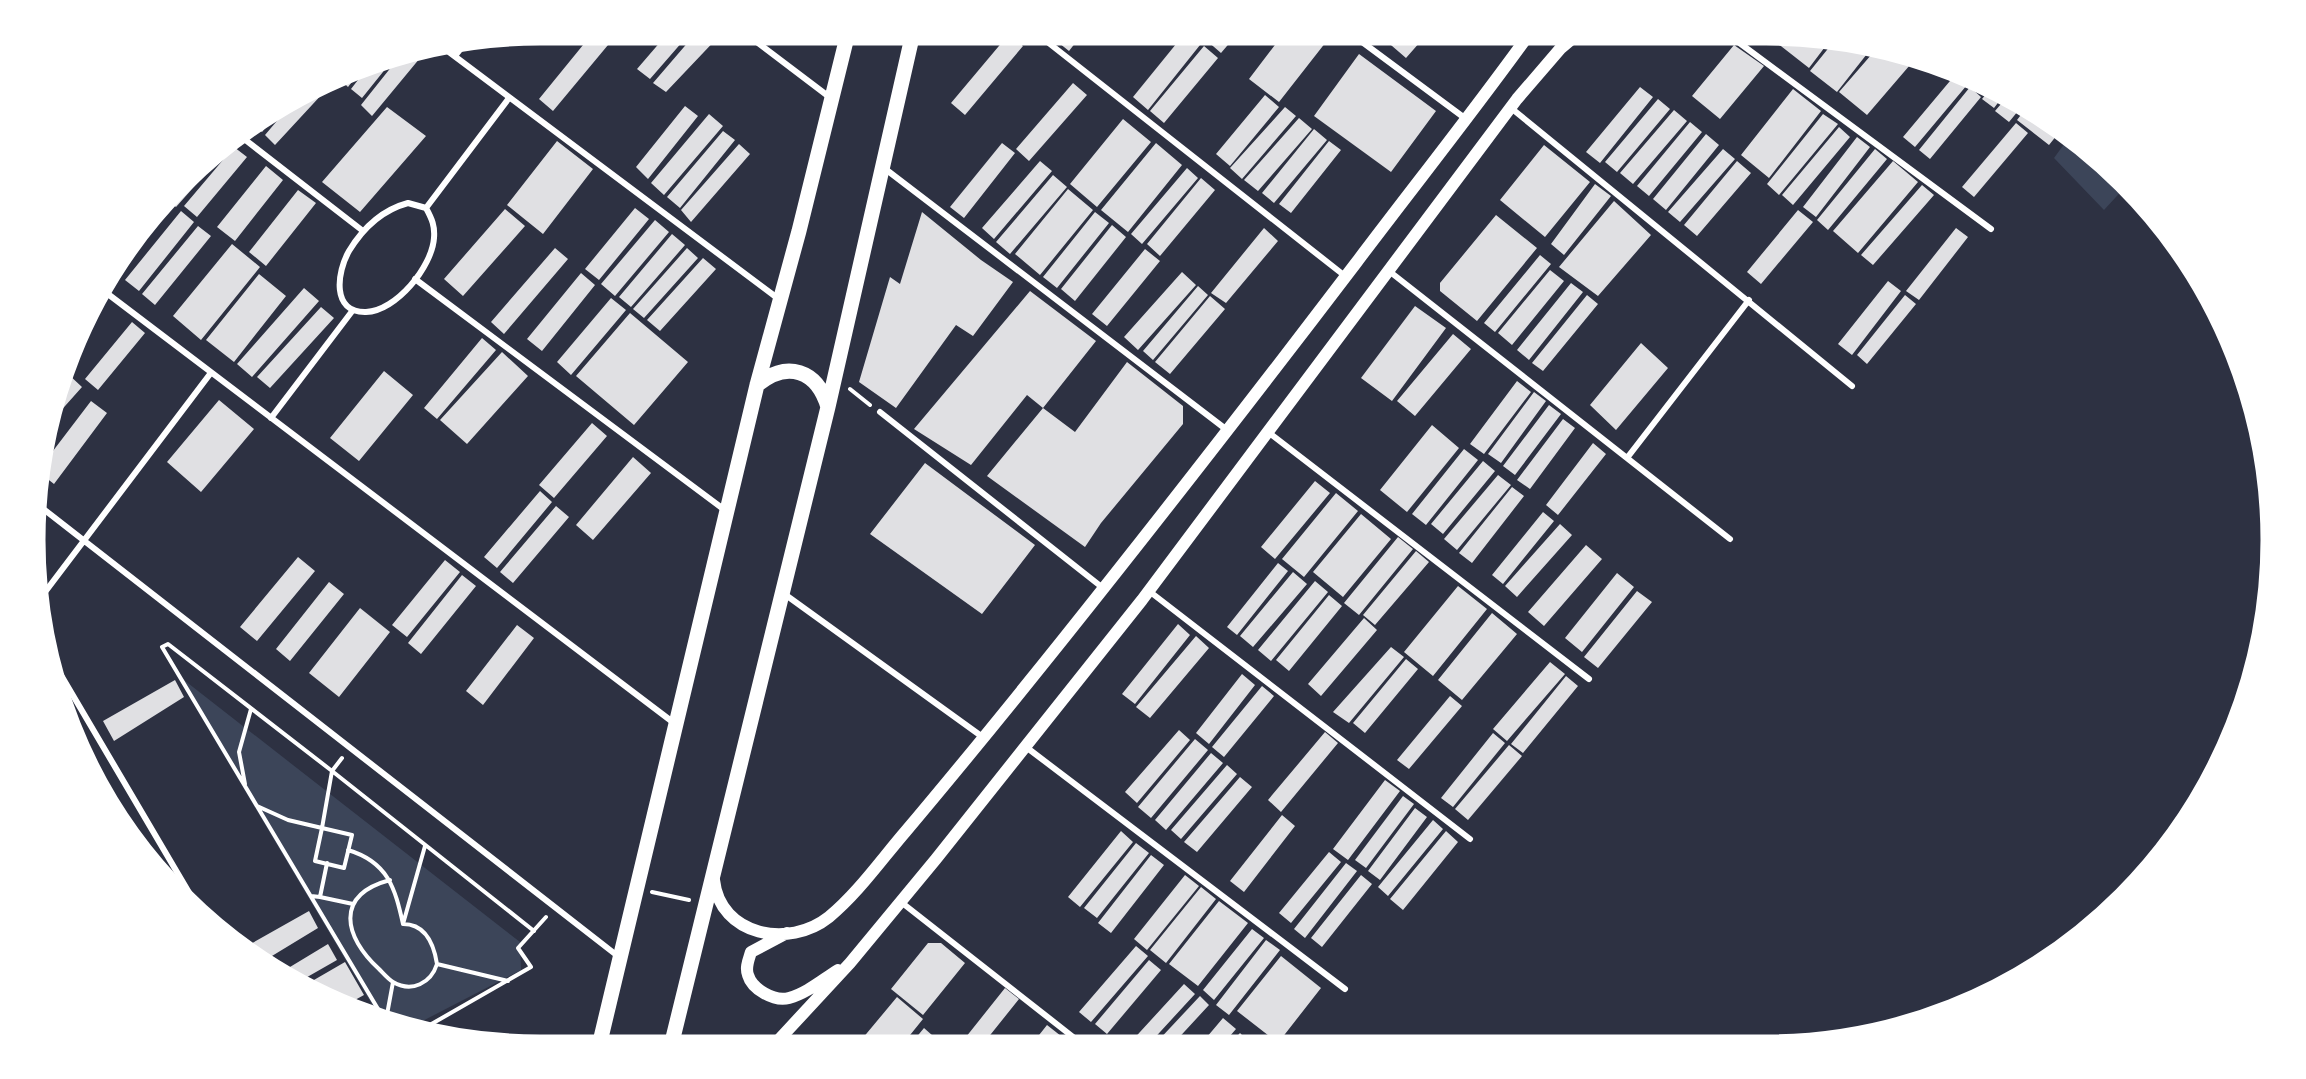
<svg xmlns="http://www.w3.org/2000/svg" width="2306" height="1079" font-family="'Fira Sans Condensed',sans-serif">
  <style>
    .green { fill: #3c4559 }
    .building { fill: #e0e0e3 }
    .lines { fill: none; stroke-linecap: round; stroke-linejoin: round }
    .path { stroke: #fff; stroke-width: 4 }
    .minor { stroke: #fff; stroke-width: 6 }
    .secondary { stroke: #fff; stroke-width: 12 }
    .primary { stroke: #fff; stroke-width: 15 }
    .rim { fill: none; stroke: #fff; stroke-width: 3 }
  </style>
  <rect width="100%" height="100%" fill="#2d3142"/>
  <path class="green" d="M2070 136 2127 185 2104 210 2054 158Z
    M175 673 520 942 521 970 411 1027 380 1018Z"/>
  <path class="building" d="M668 33H690L650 79 637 69Z
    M696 33H722L666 92 653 83Z
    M1059 33H1083L1069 51 1054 39Z
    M1185 33 1200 45 1148 110 1133 97Z
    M1211 33H1238L1221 53 1206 40Z
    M1284 33H1333L1279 102 1249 79Z
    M1377 33H1428L1406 58Z
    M592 34 608 45 553 111 539 99Z
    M1009 34 1023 46 965 115 951 103Z
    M1783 35 1831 39 1809 68 1777 43Z
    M1835 40 1874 45 1837 92 1810 71Z
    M1734 45 1764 66 1720 119 1692 96Z
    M1204 46 1218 58 1164 123 1150 111Z
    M1878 47 1916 58 1867 115 1839 92Z
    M425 52 372 116 361 105 400 56Z
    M1359 54 1436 111 1391 172 1314 116Z
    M395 57 362 98 351 89 371 63Z
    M364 66 348 87 338 77 342 76Z
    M1955 75 1967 85 1915 147 1903 137Z
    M1969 76 1987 86 1982 92 1966 79Z
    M337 78 275 145 265 135 298 96Z
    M1073 83 1087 95 1029 161 1016 149Z
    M1640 87 1653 97 1600 163 1586 152Z
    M1970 87 1981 97 1930 159 1919 150Z
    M1991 88 2004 95 1994 108 1982 99Z
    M1793 89 1821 111 1769 178 1741 155Z
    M1265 95 1279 107 1230 166 1216 154Z
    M2007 97 2023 105 2009 122 1995 111Z
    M1658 99 1670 109 1617 172 1605 162Z
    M288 100 262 132 253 125 287 101Z
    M685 106 698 116 648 179 636 167Z
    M387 107 426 136 360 212 322 182Z
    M1285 107 1296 116 1242 179 1230 168Z
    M2027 107 2048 118 2061 130 2049 145 2017 120Z
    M1674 110 1687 121 1633 184 1620 173Z
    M709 114 723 126 664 195 651 183Z
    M1823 114 1838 124 1779 195 1767 184Z
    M1299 118 1312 129 1258 191 1244 180Z
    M1123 119 1151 142 1097 207 1070 184Z
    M1690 122 1702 132 1649 196 1637 186Z
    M2016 123 2028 133 1974 197 1962 187Z
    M1839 127 1850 137 1793 205 1782 195Z
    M1314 129 1327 140 1274 203 1262 193Z
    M723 131 735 140 680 208 667 197Z
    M1706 134 1719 145 1666 210 1653 199Z
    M1857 137 1870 147 1816 217 1803 207Z
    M557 141 593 169 543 234 507 205Z
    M1329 141 1341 150 1291 213 1279 204Z
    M229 142 232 144 176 207 170 202 206 158Z
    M1002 143 1015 153 964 218 950 207Z
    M1156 143 1182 165 1128 232 1101 210Z
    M739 144 750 154 691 222 681 210Z
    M1544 145 1590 182 1545 237 1500 200Z
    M234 147 247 157 197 217 184 206Z
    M1723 149 1735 159 1680 222 1668 212Z
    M1875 149 1887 159 1828 230 1817 220Z
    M1040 161 1052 171 994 239 982 228Z
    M1737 161 1751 173 1697 236 1684 225Z
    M1893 161 1918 182 1858 253 1833 231Z
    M266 166 283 180 235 241 217 227Z
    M1187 168 1198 178 1142 244 1131 234Z
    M1053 175 1067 187 1010 254 996 242Z
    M1201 178 1215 190 1160 256 1147 244Z
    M1595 184 1611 196 1564 255 1551 244Z
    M1922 185 1934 195 1873 265 1861 255Z
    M1068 189 1093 210 1040 275 1015 254Z
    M298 190 316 203 266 266 249 252Z
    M1614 201 1651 235 1598 296 1559 267Z
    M635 208 649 219 599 280 585 269Z
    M505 209 525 226 463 296 444 279Z
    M1798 210 1813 222 1761 284 1747 272Z
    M181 211 194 222 139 291 125 280Z
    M922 212 981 260 1013 282 973 336 956 325 896 408 859 382 890 277 900 284Z
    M1095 212 1109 223 1057 288 1043 277Z
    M1496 215 1537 248 1477 321 1440 291V283Z
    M655 220 669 232 615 296 601 284Z
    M1112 225 1126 237 1075 301 1061 289Z
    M198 226 211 236 155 305 142 294Z
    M1264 228 1278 241 1226 303 1211 293Z
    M1956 228 1968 237 1919 300 1906 291Z
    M672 234 685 245 631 307 619 297Z
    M232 244 260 267 201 340 173 316Z
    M555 248 568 259 504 334 491 322Z
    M687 248 698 258 644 318 633 309Z
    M1145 249 1160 261 1107 326 1092 314Z
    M1540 255 1551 264 1495 332 1484 323Z
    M703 258 716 269 660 331 647 320Z
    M1550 270 1564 281 1512 345 1498 333Z
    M1182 272 1196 285 1138 350 1124 337Z
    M581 273 595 285 542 351 527 339Z
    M259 274 286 296 234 362 206 340Z
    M1888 281 1901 291 1852 355 1838 344Z
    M1571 283 1583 292 1529 360 1517 350Z
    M1198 286 1208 295 1153 360 1143 351Z
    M304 288 319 301 252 377 237 364Z
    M1030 291 1096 341 1043 408 1027 395 971 465 914 429Z
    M1587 295 1598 304 1543 371 1532 363Z
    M1905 295 1916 304 1867 364 1857 355Z
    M1210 296 1225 309 1170 374 1155 362Z
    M611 298 626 310 571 375 557 362Z
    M1415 306 1446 328 1392 401 1361 378Z
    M321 307 334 318 270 388 257 377Z
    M630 313 688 362 634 425 576 376Z
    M132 322 145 333 98 390 85 379Z
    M1453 334 1471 349 1415 416 1397 401Z
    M482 338 496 350 437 419 424 408Z
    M1641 343 1668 368 1616 430 1590 405Z
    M502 352 528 376 467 444 440 420Z
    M1127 362 1183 406V424L1101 523 1085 547 987 476 1043 408 1075 432Z
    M384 371 413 395 359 461 330 438Z
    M68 374 82 387 49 424Z
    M1517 381 1531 392 1484 454 1470 444Z
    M1534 392 1546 401 1501 463 1488 454Z
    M219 400 254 429 201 492 167 462Z
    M91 401 107 413 54 484 40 473V468Z
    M1549 405 1561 414 1515 475 1503 466Z
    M1563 419 1575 428 1530 489 1517 480Z
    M592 423 607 436 554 498 539 485Z
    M1432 425 1459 448 1407 512 1380 490Z
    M1593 443 1606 454 1558 515 1546 505Z
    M1464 449 1478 460 1426 525 1412 514Z
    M633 457 651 473 593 540 576 525Z
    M1483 461 1495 471 1443 534 1431 524Z
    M925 463 1035 545 982 614 870 534Z
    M1498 475 1511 485 1457 550 1444 539Z
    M1315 481 1330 493 1275 559 1261 547Z
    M1512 487 1524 496 1472 563 1459 553Z
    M540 491 552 502 497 568 484 557Z
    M1336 493 1358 511 1304 577 1282 559Z
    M556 506 569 517 513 583 500 572Z
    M1543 512 1554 521 1503 584 1492 575Z
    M1361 514 1391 539 1343 597 1313 572Z
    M1560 524 1572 535 1517 597 1505 586Z
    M1398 537 1413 549 1359 615 1344 603Z
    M1586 545 1602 559 1544 626 1528 612Z
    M1416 551 1429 562 1375 625 1363 615Z
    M298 557 315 571 257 641 240 627Z
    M445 560 460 572 407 637 392 625Z
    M1278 563 1288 571 1237 635 1227 627Z
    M1293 572 1307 584 1253 647 1240 636Z
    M1617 573 1634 587 1582 652 1565 638Z
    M462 575 476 586 421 654 408 643Z
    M1315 581 1328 592 1271 661 1258 650Z
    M329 582 344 594 290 661 276 649Z
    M1458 586 1487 609 1433 676 1404 652Z
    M1637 591 1652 602 1598 668 1584 657Z
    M1329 595 1342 606 1289 671 1276 660Z
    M360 608 390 632 339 697 309 673Z
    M1492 613 1517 634 1462 700 1438 680Z
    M1364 618 1377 630 1321 696 1308 684Z
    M1178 624 1190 635 1135 704 1122 694Z
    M517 625 534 638 483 705 466 691Z
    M1196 636 1209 648 1150 718 1136 707Z
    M1391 647 1404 657 1349 723 1333 712Z
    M1406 659 1418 669 1365 733 1353 723Z
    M1550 662 1565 674 1507 741 1493 729Z
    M1242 674 1255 685 1209 744 1196 733Z
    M1566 676 1578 686 1523 753 1511 744Z
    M175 680 184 697 114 741 103 721Z
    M1262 686 1274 696 1224 757 1212 747Z
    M1450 696 1462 706 1409 769 1397 760Z
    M1179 730 1190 740 1137 803 1125 792Z
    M1325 732 1338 743 1281 812 1268 800Z
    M1493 733 1505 743 1453 807 1441 798Z
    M1195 739 1208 750 1151 818 1138 807Z
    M1509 745 1522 756 1468 820 1455 809Z
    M1211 753 1223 763 1166 830 1155 820Z
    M1227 765 1237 774 1181 839 1171 830Z
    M1240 777 1252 787 1197 852 1184 842Z
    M1385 780 1400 791 1348 860 1333 849Z
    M99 781 108 797 105 798 97 782Z
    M1403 796 1414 804 1366 868 1355 860Z
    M1415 808 1427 817 1380 880 1368 871Z
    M1282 815 1295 826 1244 892 1230 881Z
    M1433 820 1443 829 1388 896 1378 887Z
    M1121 831 1133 842 1080 907 1068 897Z
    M1446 831 1458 842 1403 910 1390 899Z
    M1136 843 1149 853 1097 918 1084 908Z
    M1329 852 1341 862 1291 923 1279 913Z
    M1151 855 1164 865 1111 933 1098 923Z
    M1346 863 1357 871 1305 938 1294 929Z
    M1185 875 1199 886 1147 950 1134 939Z
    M1361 875 1372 884 1322 947 1311 938Z
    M1201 887 1216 899 1166 963 1150 950Z
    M1219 901 1248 923 1198 986 1169 964Z
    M309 911 318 928 267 959 247 946Z
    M1252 929 1264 938 1214 1000 1203 990Z
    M1266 940 1280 950 1229 1015 1216 1005Z
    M928 943H941L965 963 923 1015 891 989Z
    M328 944 337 960 302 980 285 970Z
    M1136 946 1148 956 1091 1022 1079 1012Z
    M1281 956 1321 988 1278 1043 1237 1011Z
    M1149 960 1161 970 1107 1034 1095 1024Z
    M345 962 364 995 344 1006 307 984Z
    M1184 984 1195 994 1149 1044H1129Z
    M1005 988 1019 999 983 1044 965 1045 962 1042Z
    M1200 996 1209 1005 1173 1044H1155Z
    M897 997 923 1019 902 1045H857Z
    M1223 1018 1236 1029 1223 1044H1201Z
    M1047 1025 1061 1036 1055 1044H1032Z
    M924 1028 933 1036 926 1045H910Z
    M1240 1033 1251 1044H1230Z"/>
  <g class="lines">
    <path class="path" d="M850 389 870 405
      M245 784 239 752 251 709
      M257 806 288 820 322 828 332 771 342 758
      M322 828 352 835 344 868 315 861Z
      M348 850C388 862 395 888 403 924 426 924 434 945 437 964L508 981
      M390 880C334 895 344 937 379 969 383 973 388 979 393 982 412 993 431 983 437 964
      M652 892 689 900
      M311 896 320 897 327 863
      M320 897 353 904
      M403 924 425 846
      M384 1019 162 647 168 644 332 771 534 931
      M386 1020 393 982
      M421 1030 531 967 518 948 546 917"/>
    <path class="minor" d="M745 33 832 99
      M1036 33 1345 276
      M1350 33 1466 119
      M1726 33 1991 229
      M445 49 780 300
      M455 56 463 46
      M1511 108 1852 386
      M239 135 363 231
      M884 168 1227 430
      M408 203 426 208C432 219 435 226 434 238 432 267 396 311 366 312 331 313 337 272 349 251 363 228 382 210 408 203Z
      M426 208 509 98
      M1389 271 1730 539
      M415 279 726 511
      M100 288 674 723
      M880 412 1103 588
      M271 418 353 310
      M1268 432 1589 679
      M1627 458 1749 300
      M37 504 619 957
      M1149 591 1470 839
      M783 593 984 738
      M39 600 210 374
      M48 653 204 918
      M1026 747 1345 989
      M901 902 1082 1044"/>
    <path class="secondary" d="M714 880C720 936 789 949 829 917 858 893 881 860 906 831 960 767 1012 703 1064 638 1163 514 1260 389 1356 263 1414 186 1474 111 1530 33
      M787 933 751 952C749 959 745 967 748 975 752 989 774 1002 789 998 807 993 822 980 838 970
      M774 1045 850 963 936 859 1142 600 1517 99 1560 49 1579 33"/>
    <path class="primary" d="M757 385C787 360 817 370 828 407
      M599 1046 757 385 799 231 848 33
      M671 1046 828 407 913 33"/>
  </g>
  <path d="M0 0H2306V1079H0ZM540 44H1766A496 496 0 0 1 2262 540V540A496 496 0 0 1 1766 1036H540A496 496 0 0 1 44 540V540A496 496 0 0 1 540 44Z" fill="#fff" fill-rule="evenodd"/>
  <path class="rim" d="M540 44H1766A496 496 0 0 1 2262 540V540A496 496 0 0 1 1766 1036H540A496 496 0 0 1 44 540V540A496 496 0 0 1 540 44Z"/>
</svg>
